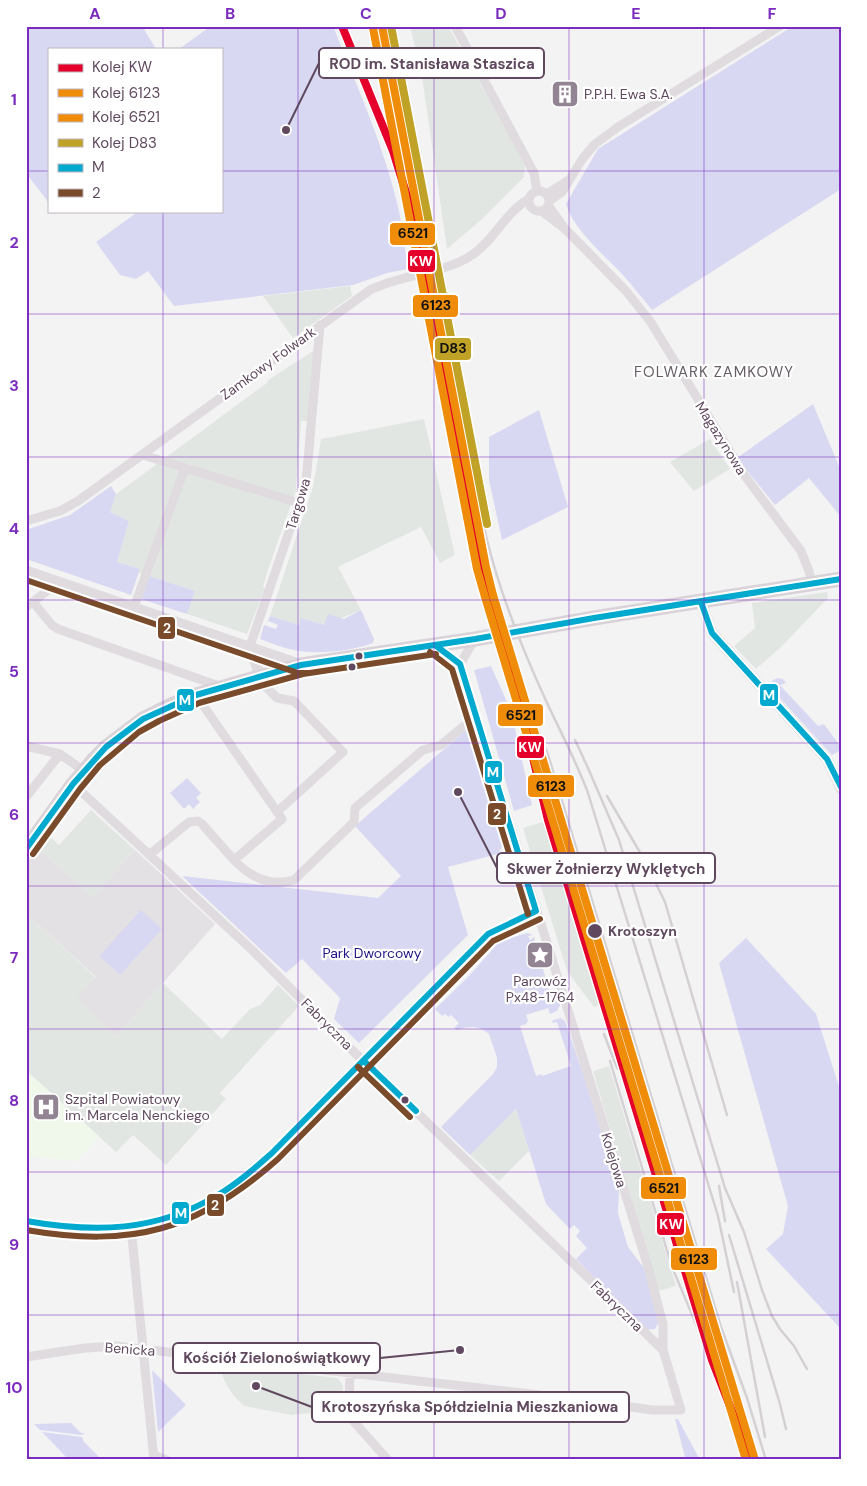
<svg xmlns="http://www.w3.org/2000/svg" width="867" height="1486" font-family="'DM Sans',sans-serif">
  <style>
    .commercial { fill: #e2e6e3 }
    .education { fill: #e3e1e3 }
    .medical { fill: #eff8eb }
    .green { fill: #d8d8f2 }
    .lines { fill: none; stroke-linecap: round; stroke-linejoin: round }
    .minor { stroke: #dfdbdf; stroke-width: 9 }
    .tertiary { stroke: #dfdbdf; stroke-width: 11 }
    .primary { stroke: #d9d2d8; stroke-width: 15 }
    .rail { stroke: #d4d0d4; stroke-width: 2.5 }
    .bus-1-casing { stroke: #fff; stroke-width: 10 }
    .bus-2-casing { stroke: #fff; stroke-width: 10 }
    .bus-1 { stroke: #00a9ce; stroke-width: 6 }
    .bus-2 { stroke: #7a4b2a; stroke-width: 6 }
    .rail-1-casing { stroke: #fff; stroke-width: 11 }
    .rail-2-casing { stroke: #fff; stroke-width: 11 }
    .rail-3-casing { stroke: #fff; stroke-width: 11 }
    .rail-4-casing { stroke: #fff; stroke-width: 11 }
    .rail-1 { stroke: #e4002b; stroke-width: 8 }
    .rail-2 { stroke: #ef8d0a; stroke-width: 8 }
    .rail-3 { stroke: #ef8d0a; stroke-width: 8 }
    .rail-4 { stroke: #bfa226; stroke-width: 8 }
    .grid { fill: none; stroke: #7b2cbf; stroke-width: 1; stroke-opacity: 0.55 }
    .bus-dot { fill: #60495f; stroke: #fff; stroke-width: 2 }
    .labels { text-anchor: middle; stroke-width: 4.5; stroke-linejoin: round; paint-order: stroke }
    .poi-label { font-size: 14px; fill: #60495f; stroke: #fff; text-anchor: start }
    .street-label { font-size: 14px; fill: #60495f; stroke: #fff }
    .stop-label { font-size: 14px; font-weight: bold; fill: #60495f; stroke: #fff; text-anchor: start }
    .park-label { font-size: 14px; fill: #201586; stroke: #fff }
    .neighbourhood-label { font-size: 15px; letter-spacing: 1px; fill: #675e66; stroke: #fff }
    .leader { fill: none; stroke: #60495f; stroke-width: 2 }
    .callout-dot { fill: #60495f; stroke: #fff; stroke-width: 2 }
    .callout { fill: #fff; stroke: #60495f; stroke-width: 2 }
    .callout-label { font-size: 15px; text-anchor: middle; font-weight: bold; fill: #60495f }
    .line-badge { stroke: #fff; stroke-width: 2 }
    .badge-label { font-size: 14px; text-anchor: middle; font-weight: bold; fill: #fff }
    .pale-badge-label { font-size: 14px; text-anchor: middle; font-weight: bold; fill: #111 }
    .neatline { fill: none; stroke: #7b2cbf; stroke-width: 2 }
    .grid-label { font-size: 16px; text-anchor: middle; font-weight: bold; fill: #7b2cbf }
  </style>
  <rect width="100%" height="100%" fill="#f3f3f3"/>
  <path class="commercial" d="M410 26H448L525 163 524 177 481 220 447 249 422 77Z
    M350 286 352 296 293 338 263 296Z
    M315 350 308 421H301L296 490 268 570 263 587 265 588 247 634 187 614 195 591 139 573 140 569 117 562 129 521 110 512 116 494 267 383 268 380Z
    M424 419 455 555 440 563 421 527 338 567 361 610 324 625 301 618 299 625 270 616 313 487 321 439Z
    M710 439 730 469 694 491 670 462Z
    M827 592 828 598 780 648 756 669 734 646 755 628 752 603Z
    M91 810 135 850 93 897 38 849 48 835 59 845Z
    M546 821 602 1004 594 1007 567 971 523 828Z
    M26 913 96 978 116 1036 163 983 222 1039 250 1009 260 1005 278 985 299 1006 220 1093 226 1099 166 1165 133 1135 116 1152 26 1070Z
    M609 1066 676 1286 659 1291 628 1191 593 1071Z
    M516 1109 529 1151 499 1181 470 1155Z
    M218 1365 338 1378 343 1386 342 1399 318 1422 309 1413 292 1415 244 1406 234 1396 226 1384Z"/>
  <path class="education" d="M38 849 93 897 135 850 215 924 116 1036 77 999 96 977 26 913V864Z"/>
  <path class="medical" d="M26 1071 99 1136 78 1161 26 1156Z"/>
  <path class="green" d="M26 26H142L156 49H49V203L26 173Z
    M211 26H333C357 87 385 148 399 211 403 230 405 250 408 269L387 273 353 285 174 306 148 271 136 279 120 275 96 242 139 211H221V49H179Z
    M793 26H841V189L652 310C642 298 632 285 622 274 603 254 573 229 566 204L598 149Z
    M813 404 841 471V517L809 478 775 505 737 458Z
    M539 410 568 507 502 540 489 480V437Z
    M111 486 116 494 110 512 129 521 117 562 140 569 131 595 26 559V530L70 515Z
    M149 576 195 591 187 614 141 599Z
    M361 610 374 639 373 643C353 651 315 655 294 650 283 648 271 643 260 639L264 625 276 629 278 625 268 621 270 616 299 625 301 618 324 625 328 614 344 619Z
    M491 666 511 711 532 805 514 811 474 670Z
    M778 678 783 679 786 683 780 685 818 726 824 724 841 747V750L832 755 769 686 773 680Z
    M472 725 505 830 503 845 498 854 448 867 468 935 359 1043 334 1019 340 998 302 959 286 973 182 876 378 898 401 876 355 826Z
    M187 778 201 793 196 798 200 802 193 809 189 804 184 809 170 793Z
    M141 910 162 929 120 975 99 956Z
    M527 933 533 935 528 936 530 940 534 937 535 939 534 940 550 992 556 991 560 1005 557 1011 550 1014 548 1008 526 1015 528 1021 526 1024 520 1026 536 1076 542 1074V1076L571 1066 557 1022 552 1023 553 1020 561 1018 565 1021 583 1073 619 1188 618 1213 628 1247 644 1268 659 1322 655 1329 646 1330 576 1259 587 1248 576 1236 580 1231 574 1225 570 1229 546 1204 516 1109 470 1155 441 1127 493 1074 497 1067V1058L489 1034C478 1025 469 1026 457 1030L454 1028 459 1023 451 1015 448 1017 445 1014 442 1016 435 1009 468 977 500 941Z
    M746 938 816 1014 841 1093V1329L766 1249 783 1234 788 1206 719 963Z
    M152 1370 186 1405 158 1432Z
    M675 1419H678L700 1460H679L685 1457Z
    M71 1423 81 1433H85L82 1435 40 1430 34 1424Z
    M42 1432 82 1437 84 1442 102 1460H69Z"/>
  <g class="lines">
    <path class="minor" d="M455 26 534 173 537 191
      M529 201a10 10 0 1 1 20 0a10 10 0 1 1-20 0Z
      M547 194 567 181
      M549 201 562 192 583 158 595 144 618 127 780 26
      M548 205 563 226
      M541 211 564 228 582 246 626 291 650 321 745 476 801 551 809 571 812 584
      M143 455 299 503
      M26 521 60 511 78 501 370 290C402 274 444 274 472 255 495 240 505 212 529 199
      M33 602 52 625 58 629 219 686
      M26 607 51 588 55 581
      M134 607 185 468
      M250 646 306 482 320 325
      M460 664 475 639
      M260 676 262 683 277 698 294 701 343 752 277 812
      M26 746 60 754 84 771
      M73 784 252 950 353 1051 663 1350
      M26 797 60 754
      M149 855 189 822 198 821 202 824 234 860 282 819 196 695
      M234 860C250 877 270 887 294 880L354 822 355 808 423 750 441 745 476 716
      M26 1221C121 1242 202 1221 272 1153L488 934 536 911
      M131 1227 154 1460
      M26 1357 85 1348 116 1346 575 1399 652 1410H681L663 1350V1324L648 1267 460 664 435 645
      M350 1374 349 1410 355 1423 388 1460
      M154 1455 166 1460
      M26 1459 27 1460"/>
    <path class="tertiary" d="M26 571 301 665
      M701 602 712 633 827 759 841 788
      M250 646 260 676"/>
    <path class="primary" d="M26 849 73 784 94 759 106 747 143 719 171 705 196 695 301 665 475 639 594 618 841 579"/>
    <path class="rail" d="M388 26 487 542
      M486 536C500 595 523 651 548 705 562 735 577 763 588 793L718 1216 734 1292
      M513 662 549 758 721 1327 747 1398 766 1460
      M575 740 588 768 619 840 725 1188 744 1232 762 1290 772 1316 780 1329 794 1346 807 1369
      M607 796 645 861 665 902 727 1115
      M604 1034 617 1068
      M610 1061 672 1267 720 1381
      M719 1186 725 1221
      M729 1235 780 1404 786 1429
      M737 1282 765 1437"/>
    <g class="bus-1-casing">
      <path id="bus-1" d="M701 602 712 633 827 759 841 787
        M435 645 460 664 536 911
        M26 849 73 784 106 747 143 719 196 695 301 665 475 639 594 618 841 579
        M364 1061 416 1111
        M26 1221C95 1233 156 1232 218 1195 238 1183 255 1168 272 1153L488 934 536 911"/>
    </g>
    <g class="bus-2-casing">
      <path id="bus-2" d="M26 580 298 673H308
        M430 652 452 669 528 914
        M33 854 80 789 100 765 139 732 159 721 199 703 303 674 436 654
        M358 1067 410 1117
        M26 1230C132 1248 197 1231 278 1159L493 941 540 919"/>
    </g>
    <use href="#bus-1" class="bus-1"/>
    <use href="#bus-2" class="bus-2"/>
    <g class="rail-1-casing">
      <path id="rail-1" d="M342 26 393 151 412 212 481 572 527 733 548 820 712 1360 751 1460"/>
    </g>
    <g class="rail-2-casing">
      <path id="rail-2" d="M382 26 486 567 493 595 755 1460"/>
    </g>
    <g class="rail-3-casing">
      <path id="rail-3" d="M373 28 477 569 485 597 746 1460"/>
    </g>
    <g class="rail-4-casing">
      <path id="rail-4" d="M391 26 487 524"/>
    </g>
    <use href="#rail-1" class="rail-1"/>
    <use href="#rail-2" class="rail-2"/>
    <use href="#rail-3" class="rail-3"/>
    <use href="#rail-4" class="rail-4"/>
  </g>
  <path class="grid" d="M163 26V49M298 26V1460M434 26V1460M569 26V1460M704 26V1460M26 171H49M221 171H841M163 211V1460M26 314H841M26 457H841M26 600H841M26 743H841M26 886H841M26 1029H841M26 1172H841M26 1315H841"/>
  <defs>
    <g id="building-square" transform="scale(1.4375)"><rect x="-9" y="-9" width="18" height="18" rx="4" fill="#938493" stroke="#fff"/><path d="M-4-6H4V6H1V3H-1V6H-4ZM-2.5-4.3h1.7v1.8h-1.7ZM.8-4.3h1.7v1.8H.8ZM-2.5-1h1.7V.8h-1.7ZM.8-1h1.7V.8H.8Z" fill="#fff"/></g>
    <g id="sight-square" transform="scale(1.4375)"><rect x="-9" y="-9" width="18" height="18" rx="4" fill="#938493" stroke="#fff"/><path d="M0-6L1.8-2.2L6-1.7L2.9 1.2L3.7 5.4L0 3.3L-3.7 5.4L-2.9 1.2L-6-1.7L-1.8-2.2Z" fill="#fff"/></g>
    <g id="hospital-square" transform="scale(1.4375)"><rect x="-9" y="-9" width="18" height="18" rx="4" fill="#938493" stroke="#fff"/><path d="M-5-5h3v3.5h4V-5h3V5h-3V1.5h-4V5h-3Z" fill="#fff"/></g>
  </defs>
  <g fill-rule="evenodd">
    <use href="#building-square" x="565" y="94"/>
    <use href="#sight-square" x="540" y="955"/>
    <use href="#hospital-square" x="46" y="1107"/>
  </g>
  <g class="bus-dot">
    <circle cx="359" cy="656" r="4.5"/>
    <circle cx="352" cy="667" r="4.5"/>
    <circle cx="595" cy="931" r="8"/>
    <circle cx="405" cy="1100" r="4.5"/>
  </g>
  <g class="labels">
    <g class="poi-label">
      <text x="584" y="99">P.P.H. Ewa S.A.</text>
      <text x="540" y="986" text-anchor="middle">Parowóz<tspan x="540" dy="16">Px48-1764</tspan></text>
      <text x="65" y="1104">Szpital Powiatowy<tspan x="65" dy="16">im. Marcela Nenckiego</tspan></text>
    </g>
    <g class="street-label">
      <text transform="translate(268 363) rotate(-36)" y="5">Zamkowy Folwark</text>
      <text transform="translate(721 438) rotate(58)" y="5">Magazynowa</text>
      <text transform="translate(298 504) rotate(-73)" y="5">Targowa</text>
      <text transform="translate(327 1024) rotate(45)" y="5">Fabryczna</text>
      <text transform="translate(614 1160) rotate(73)" y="5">Kolejowa</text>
      <text transform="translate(617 1306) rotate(44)" y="5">Fabryczna</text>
      <text transform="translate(130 1349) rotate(4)" y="5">Benicka</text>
    </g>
    <g class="stop-label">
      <text x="608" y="936">Krotoszyn</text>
    </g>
    <g class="park-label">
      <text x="372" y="958">Park Dworcowy</text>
    </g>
    <g class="neighbourhood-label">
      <text x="714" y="377">FOLWARK ZAMKOWY</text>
    </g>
  </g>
  <path class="leader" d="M286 130L319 63M458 792L497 868M460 1350L380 1358M256 1386L312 1407"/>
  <g class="callout-dot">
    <circle cx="286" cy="130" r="5"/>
    <circle cx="458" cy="792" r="5"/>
    <circle cx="460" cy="1350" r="5"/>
    <circle cx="256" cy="1386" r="5"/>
  </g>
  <g class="callout">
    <rect x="319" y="48" width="225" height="30" rx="5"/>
    <rect x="497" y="853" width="218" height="30" rx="5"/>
    <rect x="173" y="1343" width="207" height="30" rx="5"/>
    <rect x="312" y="1392" width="317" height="30" rx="5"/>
  </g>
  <g class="callout-label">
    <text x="432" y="69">ROD im. Stanisława Staszica</text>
    <text x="606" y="874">Skwer Żołnierzy Wyklętych</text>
    <text x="277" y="1363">Kościół Zielonoświątkowy</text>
    <text x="470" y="1412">Krotoszyńska Spółdzielnia Mieszkaniowa</text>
  </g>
  <g class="line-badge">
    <rect x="389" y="222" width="47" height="24" rx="5" fill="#ef8d0a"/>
    <rect x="407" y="249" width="29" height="24" rx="5" fill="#e4002b"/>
    <rect x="412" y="294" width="47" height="24" rx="5" fill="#ef8d0a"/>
    <rect x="434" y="337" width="38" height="24" rx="5" fill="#bfa226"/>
    <rect x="157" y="616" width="19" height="24" rx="5" fill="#7a4b2a"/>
    <rect x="759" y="683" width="20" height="24" rx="5" fill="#00a9ce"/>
    <rect x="176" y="688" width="19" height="24" rx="5" fill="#00a9ce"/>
    <rect x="497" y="703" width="47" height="24" rx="5" fill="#ef8d0a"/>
    <rect x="516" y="735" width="29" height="24" rx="5" fill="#e4002b"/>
    <rect x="484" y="760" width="19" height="24" rx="5" fill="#00a9ce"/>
    <rect x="527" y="774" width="48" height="24" rx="5" fill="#ef8d0a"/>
    <rect x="487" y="802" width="20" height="24" rx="5" fill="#7a4b2a"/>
    <rect x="640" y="1176" width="47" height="24" rx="5" fill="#ef8d0a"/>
    <rect x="206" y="1193" width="19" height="24" rx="5" fill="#7a4b2a"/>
    <rect x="171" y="1201" width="19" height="24" rx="5" fill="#00a9ce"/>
    <rect x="656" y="1212" width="29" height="24" rx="5" fill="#e4002b"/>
    <rect x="670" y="1247" width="48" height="24" rx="5" fill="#ef8d0a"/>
  </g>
  <g class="badge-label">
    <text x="421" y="266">KW</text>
    <text x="167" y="633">2</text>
    <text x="769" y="700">M</text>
    <text x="185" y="705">M</text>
    <text x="530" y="752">KW</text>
    <text x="493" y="777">M</text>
    <text x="497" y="819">2</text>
    <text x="215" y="1210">2</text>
    <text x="181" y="1218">M</text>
    <text x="671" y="1229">KW</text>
  </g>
  <g class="pale-badge-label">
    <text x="413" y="238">6521</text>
    <text x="436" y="310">6123</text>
    <text x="453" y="353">D83</text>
    <text x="521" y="720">6521</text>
    <text x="551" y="791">6123</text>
    <text x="664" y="1193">6521</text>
    <text x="694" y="1264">6123</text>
  </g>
  <rect width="867" height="1486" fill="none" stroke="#ffffff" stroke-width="55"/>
  <rect x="48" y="48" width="175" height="165" fill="#ffffff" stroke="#bfb6bf"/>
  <rect x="58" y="64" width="25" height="8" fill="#e4002b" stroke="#bfb6bf"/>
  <text x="92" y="72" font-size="15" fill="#60495f">Kolej KW</text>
  <rect x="58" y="89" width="25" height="8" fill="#ef8d0a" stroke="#bfb6bf"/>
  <text x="92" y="98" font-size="15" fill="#60495f">Kolej 6123</text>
  <rect x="58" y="114" width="25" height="8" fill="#ef8d0a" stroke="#bfb6bf"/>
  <text x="92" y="122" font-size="15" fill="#60495f">Kolej 6521</text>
  <rect x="58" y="139" width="25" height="8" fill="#bfa226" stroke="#bfb6bf"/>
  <text x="92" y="148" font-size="15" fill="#60495f">Kolej D83</text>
  <rect x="58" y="164" width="25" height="8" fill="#00a9ce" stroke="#bfb6bf"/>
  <text x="92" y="172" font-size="15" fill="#60495f">M</text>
  <rect x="58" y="189" width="25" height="8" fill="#7a4b2a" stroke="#bfb6bf"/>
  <text x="92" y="198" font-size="15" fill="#60495f">2</text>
  <rect x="28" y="28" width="812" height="1430" class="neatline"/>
  <g class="grid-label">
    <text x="95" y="19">A</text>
    <text x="230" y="19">B</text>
    <text x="366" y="19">C</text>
    <text x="501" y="19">D</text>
    <text x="636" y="19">E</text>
    <text x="772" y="19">F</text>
    <text x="14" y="105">1</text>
    <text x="14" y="248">2</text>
    <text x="14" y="391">3</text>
    <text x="14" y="534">4</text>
    <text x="14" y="677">5</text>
    <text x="14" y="820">6</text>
    <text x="14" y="963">7</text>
    <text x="14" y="1106">8</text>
    <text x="14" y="1250">9</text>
    <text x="14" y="1393">10</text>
  </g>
</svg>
